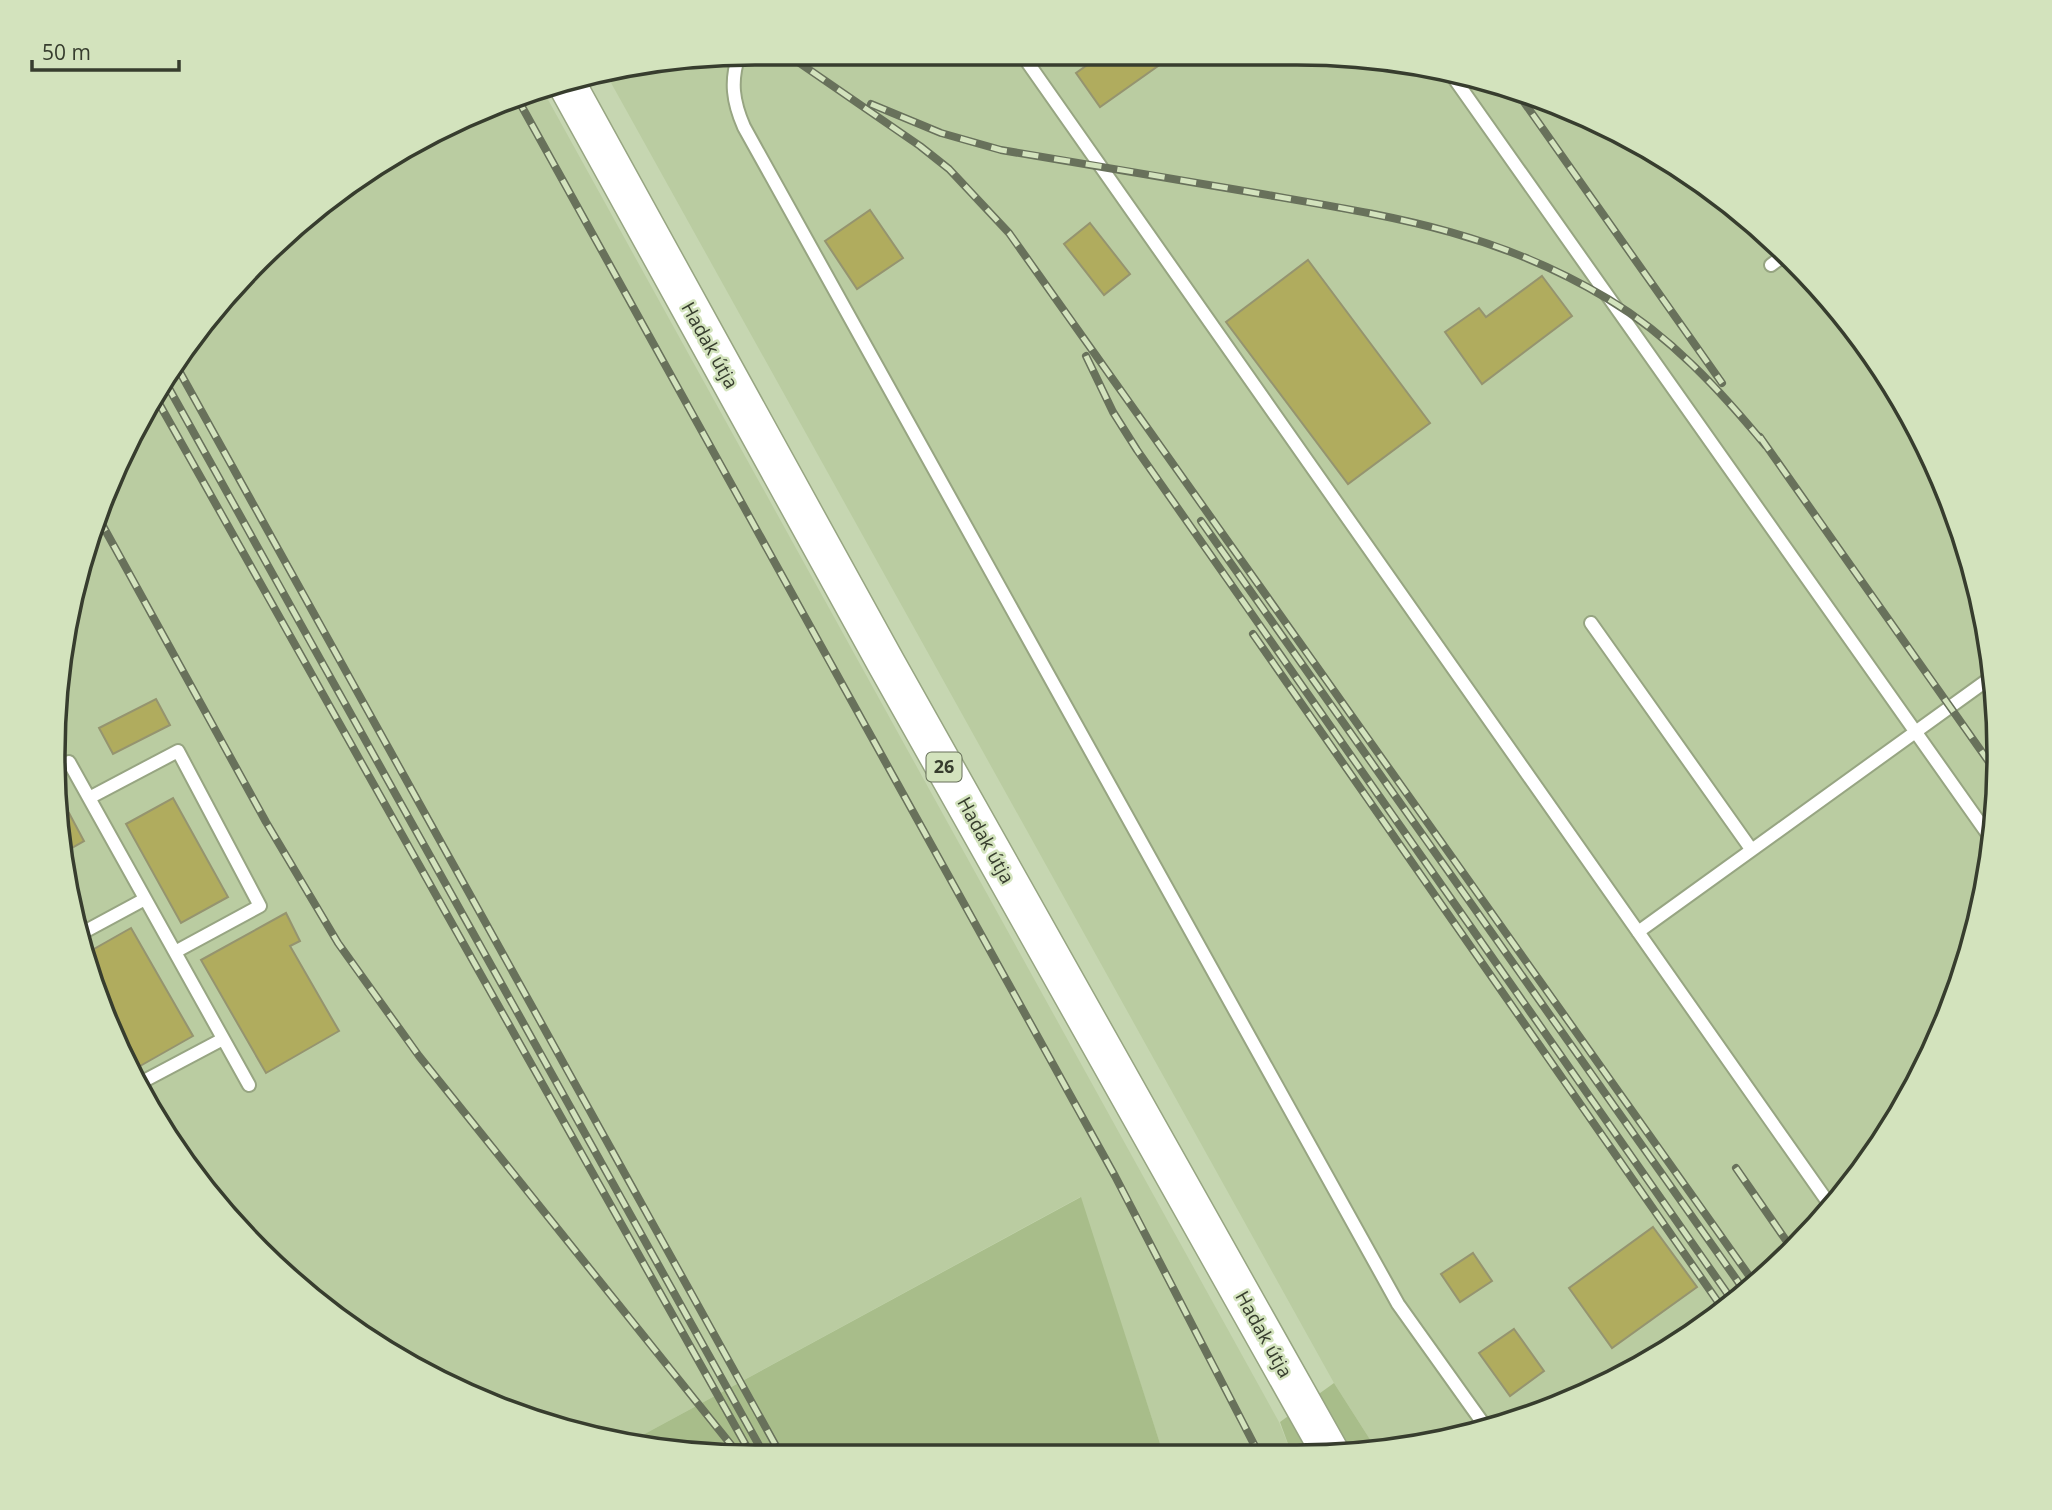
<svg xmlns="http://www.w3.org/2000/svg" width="2052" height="1510" font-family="'Open Sans',sans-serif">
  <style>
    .built { fill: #bacca1 }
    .green { fill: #a8bd8a }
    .building { fill: #b0ac5e; stroke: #95946f; stroke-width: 2 }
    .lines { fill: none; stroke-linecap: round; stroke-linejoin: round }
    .service-casing { stroke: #97a582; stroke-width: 16 }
    .primary-casing { stroke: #97a582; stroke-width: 40 }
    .service { stroke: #fff; stroke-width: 12 }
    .primary { stroke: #fff; stroke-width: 37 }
    .rail-casing { stroke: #68715b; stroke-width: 8 }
    .rail { stroke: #d3e3bd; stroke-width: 5; stroke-dasharray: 16; stroke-linecap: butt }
    .labels { text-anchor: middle; stroke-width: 5; stroke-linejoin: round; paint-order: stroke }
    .shield { fill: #d3e3bd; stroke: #666f59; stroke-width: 2 }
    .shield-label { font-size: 18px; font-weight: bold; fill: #373d2e }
    .street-label { font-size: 19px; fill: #373d2e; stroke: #d3e3bd }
    .rim { fill: none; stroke: #373d2e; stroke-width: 3.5 }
  </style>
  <rect width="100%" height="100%" fill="#c6d6b1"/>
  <path class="built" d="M755 53 1343 54 1478 76 1566 106 1687 171 1760 227 1854 327 1927 444 1975 573 1998 709 1994 846 1962 980 1906 1106 1825 1218 1725 1312 1566 1404 1389 1451 1378 1452 1334 1383 605 72Z
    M541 87 1279 1422 1291 1452 1163 1453 1080 1197 628 1443 573 1433 444 1385 292 1283 198 1183 106 1024 58 846 59 663 77 573 125 445 227 292 365 171 486 106Z"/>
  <path class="green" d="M1081 1197 1163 1453 709 1456 628 1443Z
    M1334 1383 1378 1452H1291L1280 1422Z"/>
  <path class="building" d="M1104 53 1157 54H1175L1100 107 1076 73Z
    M870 210 903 258 857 289 825 241Z
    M1090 223 1130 274 1104 295 1064 244Z
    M1308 260 1430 423 1348 484 1226 322Z
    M1542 276 1572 316 1482 384 1445 332 1479 308 1486 317Z
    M156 699 170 725 113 754 99 728Z
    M173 798 228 897 181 923 126 824Z
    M69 813 84 841 61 854 58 819Z
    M286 913 300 941 290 946 339 1031 266 1073 201 960Z
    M131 928 193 1036 133 1070 106 1024 87 953Z
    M1653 1227 1697 1287 1612 1348 1569 1288Z
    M1473 1253 1492 1281 1460 1302 1441 1274Z
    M1514 1329 1544 1371 1510 1396 1479 1353Z"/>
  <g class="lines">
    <g class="service-casing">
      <path id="service" d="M1021 53 1832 1208
        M739 55C730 81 733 102 744 127L1398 1304 1485 1426
        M1449 71 1994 843
        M1771 265 1786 254
        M1591 623 1751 849
        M59 768 69 762 249 1085
        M89 798 178 751 260 906 175 952
        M1638 932 1993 676
        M82 933 145 899
        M140 1083 223 1039"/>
    </g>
    <g class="primary-casing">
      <path id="primary" d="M564 79 886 663 1330 1452"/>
    </g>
    <use href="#service" class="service"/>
    <use href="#primary" class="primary"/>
    <g class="rail-casing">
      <path id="rail" d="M785 53 920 146 949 169 1009 233 1755 1284
        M1514 88 1722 383
        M516 96 1115 1176 1258 1452
        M871 104 941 133 1001 150C1088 164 1175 179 1262 194 1388 216 1495 231 1608 299 1670 336 1720 390 1766 446
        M1086 356 1113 412 1137 450 1734 1303
        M177 367 781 1455
        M166 383 765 1456
        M156 398 752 1456
        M1760 437 1996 772
        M98 517 266 822 338 943 419 1056 740 1456
        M1201 521 1746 1293
        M1253 634 1725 1312
        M1736 1168 1792 1249"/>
    </g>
    <use href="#rail" class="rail"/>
  </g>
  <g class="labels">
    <rect class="shield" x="926.5" y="752.5" width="35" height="29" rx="5"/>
    <g class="shield-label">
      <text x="944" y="773">26</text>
    </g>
    <g class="street-label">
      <text transform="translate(710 345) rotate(61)" y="7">Hadak útja</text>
      <text transform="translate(986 840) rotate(61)" y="7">Hadak útja</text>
      <text transform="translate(1264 1334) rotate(61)" y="7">Hadak útja</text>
    </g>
  </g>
  <path d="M0 0H2052V1510H0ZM755 65H1297A690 690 0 0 1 1987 755V755A690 690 0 0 1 1297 1445H755A690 690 0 0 1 65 755V755A690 690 0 0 1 755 65Z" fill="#d3e3bd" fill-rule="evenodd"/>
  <path class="rim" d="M755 65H1297A690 690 0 0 1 1987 755V755A690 690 0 0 1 1297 1445H755A690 690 0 0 1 65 755V755A690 690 0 0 1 755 65Z"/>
  <path d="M32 60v10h147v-10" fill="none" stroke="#373d2e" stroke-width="3.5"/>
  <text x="42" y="60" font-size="21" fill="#373d2e" stroke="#d3e3bd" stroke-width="5" paint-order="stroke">50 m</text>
</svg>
